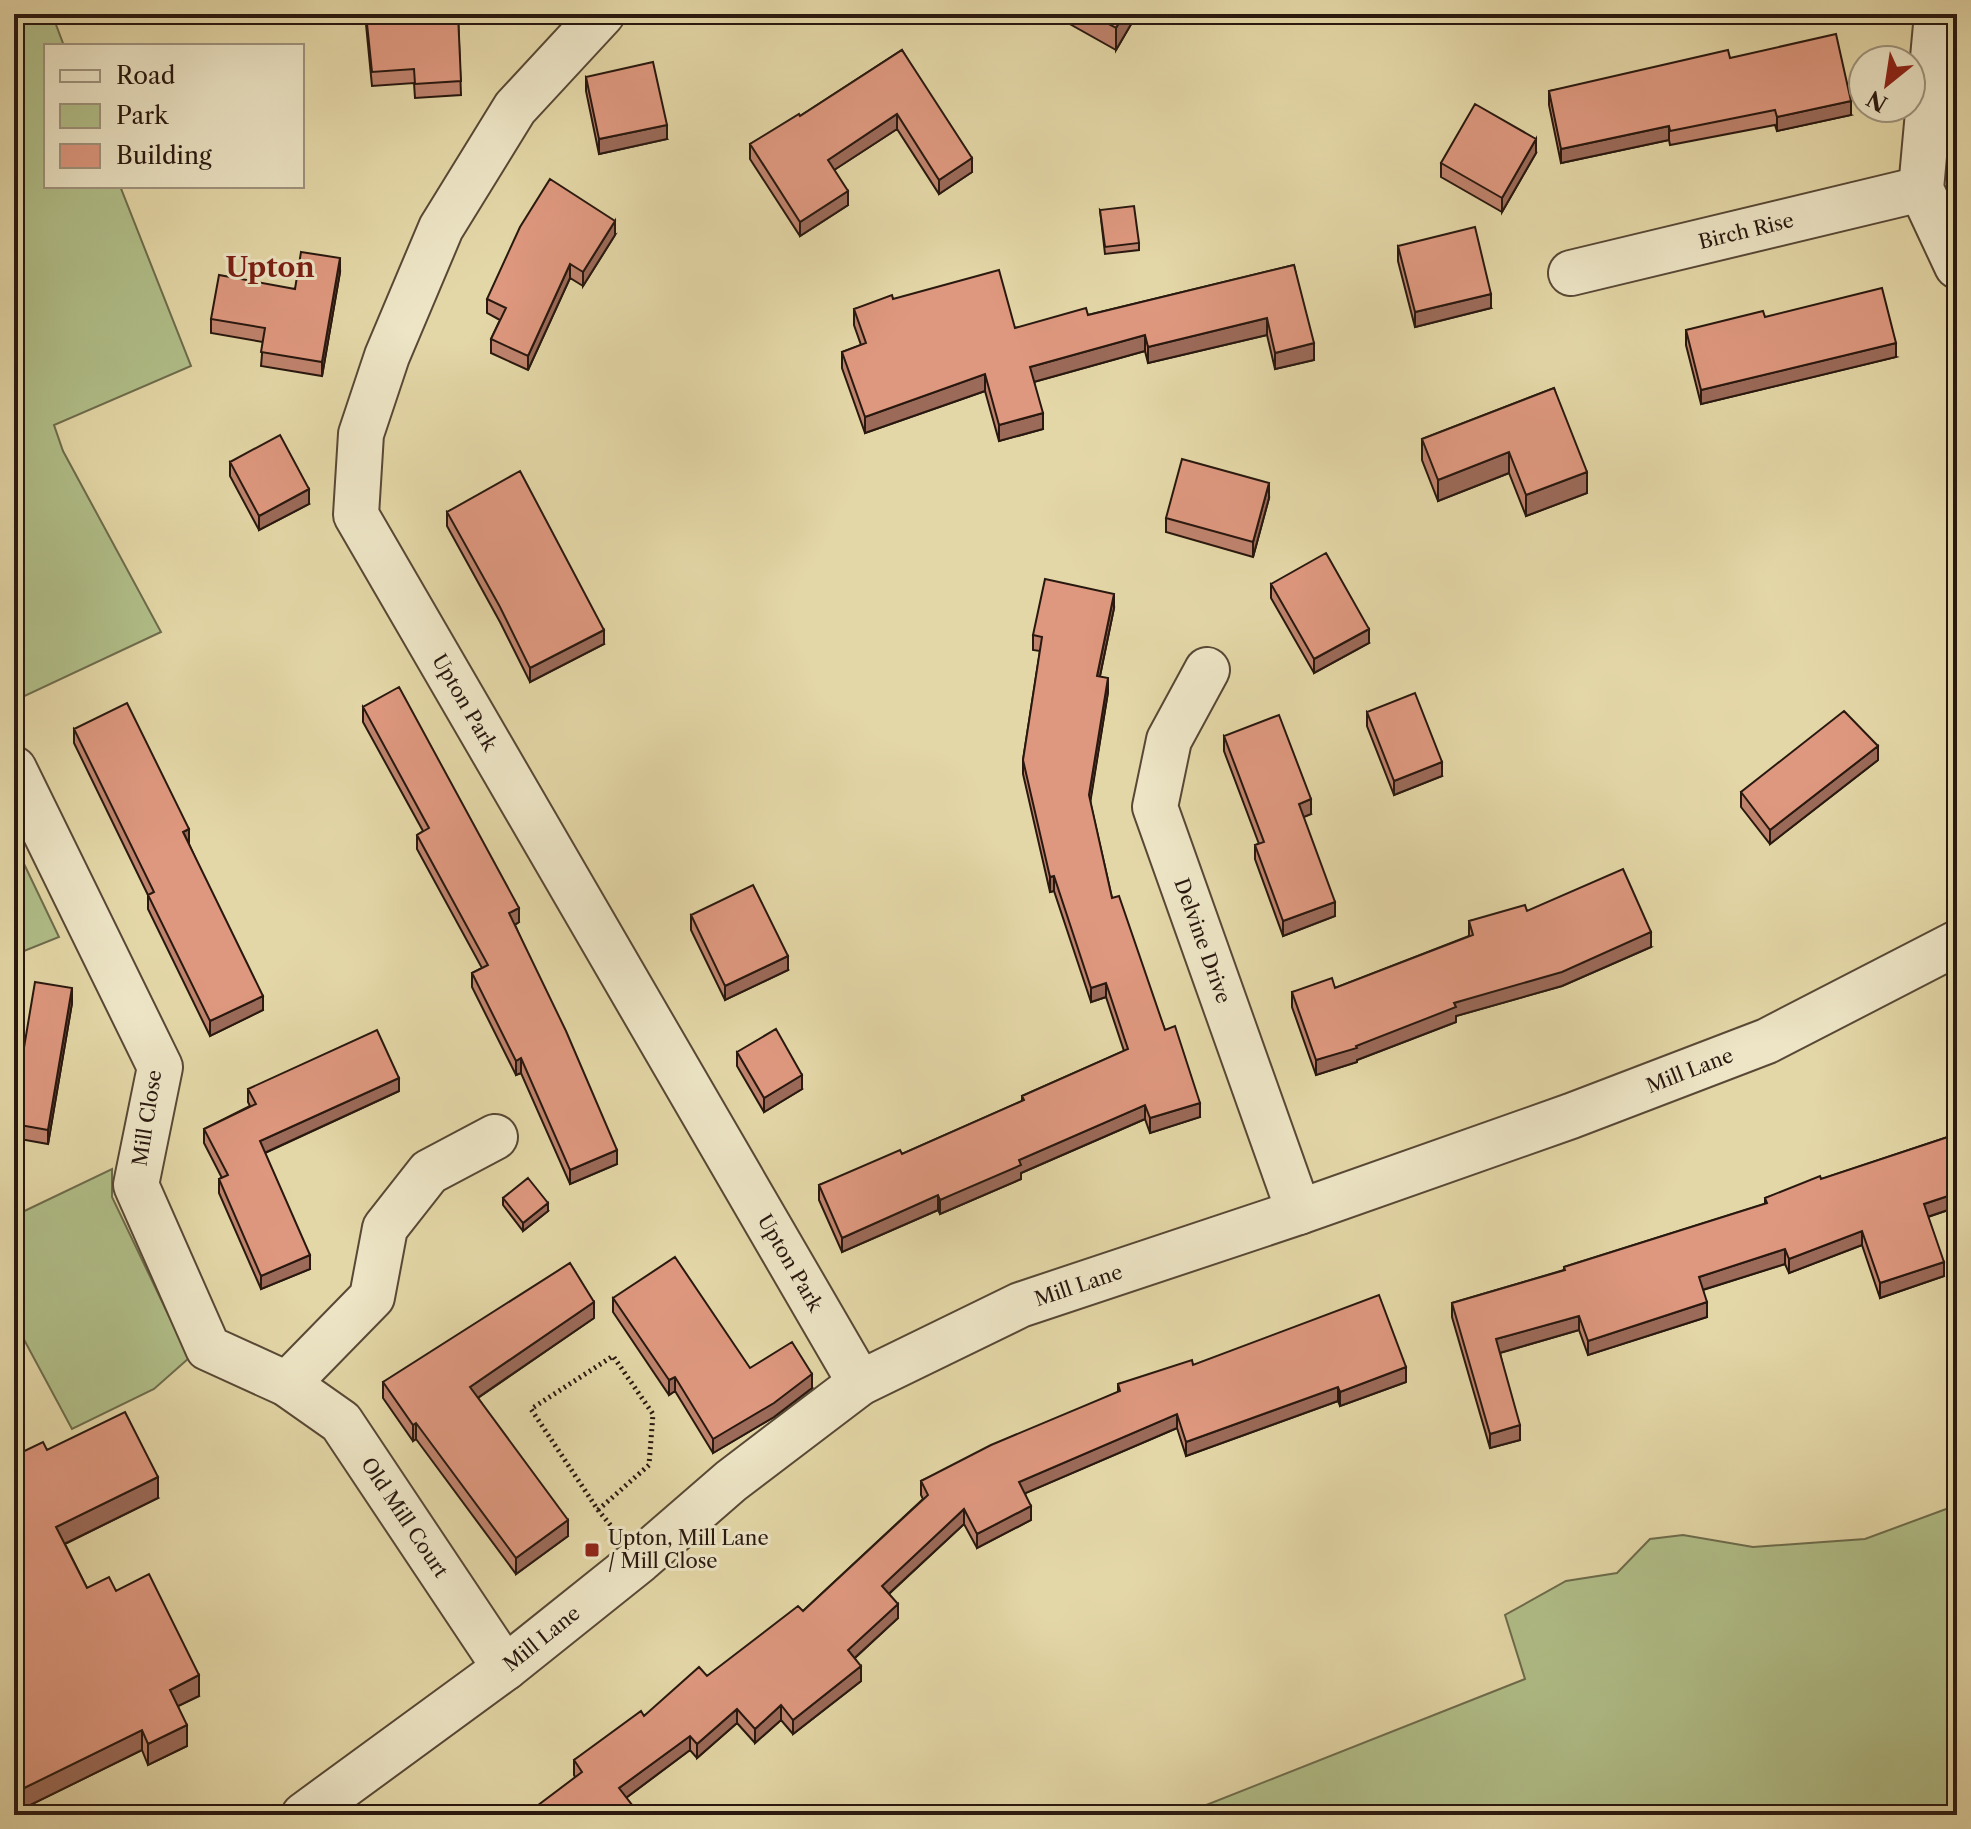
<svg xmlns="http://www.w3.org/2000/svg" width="1971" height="1829" font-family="'Libre Caslon Text',serif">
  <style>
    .green { fill: #b1bf89; stroke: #6d6c4c; stroke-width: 2 }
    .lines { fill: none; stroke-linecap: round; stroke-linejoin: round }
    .minor-casing { stroke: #584835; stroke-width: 48 }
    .path { stroke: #29180f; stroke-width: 5; stroke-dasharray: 2 4; stroke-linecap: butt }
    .minor { stroke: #ede5c6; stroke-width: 44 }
    .wall { fill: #bf836d; stroke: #29180f; stroke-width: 2 }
    .shaded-wall { fill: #9b6a59; stroke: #29180f; stroke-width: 2 }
    .building { fill: #de987f; stroke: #29180f; stroke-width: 2 }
    .poi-dot { fill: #8f2418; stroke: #ede5c6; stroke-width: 3 }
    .labels { text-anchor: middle; stroke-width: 6; stroke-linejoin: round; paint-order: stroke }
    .street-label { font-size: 20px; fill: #29180f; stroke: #ede5c6 }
    .poi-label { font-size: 20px; fill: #29180f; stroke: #ede5c6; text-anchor: start }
    .district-label { font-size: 28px; font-weight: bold; fill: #7a1f14; stroke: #ede5c6 }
  </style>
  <rect width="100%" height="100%" fill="#e4d7a7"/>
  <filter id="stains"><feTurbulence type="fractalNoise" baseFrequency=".0025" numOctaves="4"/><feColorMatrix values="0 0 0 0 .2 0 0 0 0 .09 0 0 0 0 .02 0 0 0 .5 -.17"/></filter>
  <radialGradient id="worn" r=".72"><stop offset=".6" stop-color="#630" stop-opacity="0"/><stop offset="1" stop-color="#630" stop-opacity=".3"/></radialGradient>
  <path class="green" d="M14 14H52L64 46H46V186H120L191 366 54 425 63 451 161 632 14 701Z
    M14 843 59 937 14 955Z
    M112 1169V1197L189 1358 154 1389 72 1429 14 1321V1216Z
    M1957 1505V1815H1181L1525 1679 1505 1615 1566 1581 1617 1573 1650 1539 1683 1535 1753 1547 1865 1539Z"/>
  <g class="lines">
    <g class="minor-casing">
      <g id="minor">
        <path id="s1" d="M602 14 515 108 441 228 387 356 361 434 356 515 860 1383"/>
        <path d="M1937 14 1921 189 1957 266"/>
        <path id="s2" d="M1571 273 1921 189"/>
        <path id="s3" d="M1207 670 1169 740 1155 807 1299 1212"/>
        <path id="s4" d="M14 769 160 1067 136 1185 208 1348 287 1384 341 1422 505 1668"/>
        <path d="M287 1384 372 1297 385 1228 429 1172 495 1137"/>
        <path id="s5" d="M304 1815 505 1668 640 1560 731 1481 860 1383 1020 1305 1299 1212 1571 1116 1767 1041 1957 943"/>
      </g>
    </g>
    <path class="path" d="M598 1510 649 1465 653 1414 613 1356 531 1409 598 1510 612 1527"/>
    <use href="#minor" class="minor"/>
  </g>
  <path class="wall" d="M365 14H458L461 95 415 98 414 83 372 86Z
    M1052 14H1137L1116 50Z
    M902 50 972 172 939 194 897 129 834 170 848 205 800 236 750 159V144L800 116Z
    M1730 58 1851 115 1777 131 1775 125 1670 145 1669 140 1561 163 1549 105V91Z
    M586 77 667 139 599 154 586 91Z
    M1536 153 1502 212 1441 177V163Z
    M1100 210 1139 243V250L1105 254Z
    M615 235 583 286 570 278 528 370 491 353V339L500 320 487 313V299Z
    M1398 246 1491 308 1415 327 1398 261Z
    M1294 265 1314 360 1275 369 1267 335 1148 363 1145 351 1034 382 1043 429 999 441 985 391 865 433 842 368V352L861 345 854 325V309L893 299 1015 328 1088 315Z
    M340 272 322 376 261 366 263 342 211 333V319Z
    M1765 317 1896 357 1701 404 1686 345V330Z
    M1554 388 1587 493 1526 516 1509 473 1438 501 1422 460V439Z
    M230 462 309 504 259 530 230 476Z
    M1269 498 1253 557 1166 532V518Z
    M447 512 604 644 530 682 500 622 447 526Z
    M1271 584 1369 643 1314 673 1271 598Z
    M1114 608 1100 676 1108 692 1090 801 1112 898 1200 1117 1150 1133 1145 1119 1021 1173V1179L940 1214 938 1210 842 1252 819 1200V1185L902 1154 1022 1101V1096L1124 1051 1106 997 1091 1002 1054 891 1050 892 1023 774V760L1040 651 1033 650V635Z
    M363 707 519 922 515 925 617 1164 570 1184 521 1073 516 1075 472 987V973L482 968 417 849V835L423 831 363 722Z
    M1367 712 1442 776 1394 795 1367 726Z
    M74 729 189 844 263 1010 210 1036 148 909V895L74 743Z
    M1224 736 1311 814 1303 817 1335 916 1283 936 1255 859V845L1259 844 1224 751Z
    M1878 760 1770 844 1741 807V792Z
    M1527 911 1651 947 1562 986 1456 1016V1022L1357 1060V1062L1316 1075 1292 1007V992L1335 988 1469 936V921Z
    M691 915 788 970 725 1000 691 930Z
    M72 1003 48 1144 14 1138V1107Z
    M737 1052 802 1089 764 1112 737 1066Z
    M248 1089 399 1091 265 1153 310 1269 261 1289 219 1193V1179L222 1178 204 1143V1129L250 1106 248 1102Z
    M1957 1134V1207L1928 1217 1944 1276 1880 1298 1862 1245 1789 1273 1785 1264 1703 1290 1707 1317 1588 1355 1579 1330 1500 1353 1520 1440 1490 1448 1452 1317V1303L1564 1270V1267L1765 1204V1198Z
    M503 1198 548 1211 523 1231 503 1205Z
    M613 1298 750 1368 812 1388 774 1417 713 1453 675 1391 669 1395 613 1312Z
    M594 1318 478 1398 568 1536 516 1574 416 1439 413 1441 383 1398V1382Z
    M1193 1365 1406 1382 1340 1406 1338 1401 1186 1456 1177 1428 1025 1493 1031 1520 977 1548 964 1524 889 1594 898 1618 855 1658 861 1681 793 1734 781 1720 755 1743 737 1723 697 1758 690 1750 626 1798 639 1815 575 1777 574 1775V1760L707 1676 803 1611 923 1499 921 1495V1481L1118 1392V1384Z
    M47 1450 158 1498 65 1544 87 1588 116 1591 199 1696 178 1706 187 1746 148 1765 142 1750 16 1812 14 1815Z"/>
  <path class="shaded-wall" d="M1124 14H1137L1116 50V28Z
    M1851 101V115L1777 131V117Z
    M897 114V129L828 174V160Z
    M667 125V139L599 154V139Z
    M1669 126V140L1561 163V149Z
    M1536 139V153L1502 212V198Z
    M972 158V172L939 194V180Z
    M848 191V205L800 236V222Z
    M615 221V235L583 286V272Z
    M340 258V272L322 376V362Z
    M570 264V278L528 370V356Z
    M1491 294V308L1415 327V312Z
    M1267 318V335L1148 363V347Z
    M1145 335V351L1030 383V367Z
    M1314 343V360L1275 369V353Z
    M1896 343V357L1701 404V390Z
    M985 374V391L865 433V417Z
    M1043 413V429L999 441V425Z
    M1509 452V473L1438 501V480Z
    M1587 472V493L1526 516V495Z
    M1269 483V498L1253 557V542Z
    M309 489V504L259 530V516Z
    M1114 594V608L1097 690V676Z
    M1369 629V643L1314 673V659Z
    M604 630V644L530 682V668Z
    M1108 678V692L1089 810V795Z
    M1878 746V760L1770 844V830Z
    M1442 762V776L1394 795V781Z
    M1311 799V814L1299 819V804Z
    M189 829V844L183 832Z
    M1054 876V891L1050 892V877Z
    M1335 902V916L1283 936V921Z
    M519 908V922L509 928V913Z
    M1651 932V947L1562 986 1456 1016V1022L1357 1060V1062L1316 1075V1060L1356 1046 1454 1003Z
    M788 956V970L725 1000V986Z
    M1106 983V997L1091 1002V988Z
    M72 988V1003L48 1144V1130Z
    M263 996V1010L210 1036V1021Z
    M521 1058V1073L516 1075V1061Z
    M802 1075V1089L764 1112V1098Z
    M399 1078V1091L260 1155V1141Z
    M1200 1103V1117L1150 1133V1118Z
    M1145 1105V1119L1021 1173V1179L940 1214V1200L1019 1160Z
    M617 1150V1164L570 1184V1170Z
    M1957 1193V1207L1924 1218V1204Z
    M938 1195V1210L842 1252V1238Z
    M548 1203V1211L523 1231V1223Z
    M1862 1231V1245L1789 1273V1259Z
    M1785 1249V1264L1699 1291V1277Z
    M310 1255V1269L261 1289V1276Z
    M1944 1262V1276L1880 1298V1283Z
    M594 1302V1318L470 1403V1387Z
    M1707 1302V1317L1588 1355V1341Z
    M1579 1316V1330L1496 1354V1339Z
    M1406 1367V1382L1340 1406V1392Z
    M812 1374V1388L774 1417 713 1453V1439Z
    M675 1377V1391L669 1395V1380Z
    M1338 1387V1401L1186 1456V1442Z
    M1177 1414V1428L1019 1496V1482Z
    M416 1423V1439L413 1441V1425Z
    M1520 1425V1440L1490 1448V1434Z
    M158 1477V1498L56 1548V1527Z
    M1031 1506V1520L977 1548V1534Z
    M964 1509V1524L882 1600V1586Z
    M568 1520V1536L516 1574V1558Z
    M898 1604V1618L848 1664V1650Z
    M861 1666V1681L793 1734V1720Z
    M199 1675V1696L170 1710V1690Z
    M781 1705V1720L755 1743V1729Z
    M737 1709V1723L697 1758V1744Z
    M187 1725V1746L148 1765V1744Z
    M142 1730V1750L14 1813V1793Z
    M690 1736V1750L619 1803V1788Z"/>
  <path class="building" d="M366 14H458L461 81 415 84 414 69 372 72Z
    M1090 14H1124L1116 28Z
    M1836 34 1851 101 1777 117 1775 110 1670 131 1669 126 1561 149 1549 91 1728 50 1730 58Z
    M902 50 972 158 939 180 897 114 828 160 848 191 800 222 750 144 799 114 800 116Z
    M653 62 667 125 599 139 586 77Z
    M1475 104 1536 139 1502 198 1441 163Z
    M550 179 615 221 583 272 570 264 528 356 491 339 506 308 487 299 520 227Z
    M1134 206 1139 243 1105 247 1100 210Z
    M1475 227 1491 294 1415 312 1398 246Z
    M301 252 340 258 322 362 261 352 265 328 211 319 219 275 295 289Z
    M1294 265 1314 343 1275 353 1267 318 1148 347 1145 335 1030 367 1043 413 999 425 985 374 865 417 842 352 866 343 854 309 892 295 893 299 999 270 1015 328 1086 308 1088 315Z
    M1882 288 1896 343 1701 390 1686 330 1763 311 1765 317Z
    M1554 388 1587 472 1526 495 1509 452 1438 480 1422 439Z
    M280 435 309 489 259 516 230 462Z
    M1182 459 1269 483 1253 542 1166 518Z
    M520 471 604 630 530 668 500 607 447 512Z
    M1326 553 1369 629 1314 659 1271 584Z
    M1045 579 1114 594 1097 676 1108 678 1089 795 1112 898 1119 896 1165 1030 1175 1026 1200 1103 1150 1118 1145 1105 1019 1160 1021 1165 940 1200 938 1195 842 1238 819 1185 900 1150 902 1154 1024 1100 1022 1096 1128 1049 1106 983 1091 988 1054 876 1050 877 1023 760 1042 637 1033 635Z
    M399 687 519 908 509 913 566 1031 617 1150 570 1170 521 1058 516 1061 472 973 488 965 417 835 429 828 363 707Z
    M1415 693 1442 762 1394 781 1367 712Z
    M127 703 189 829 183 832 263 996 210 1021 148 895 154 892 74 729Z
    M1844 711 1878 746 1770 830 1741 792Z
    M1279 715 1311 799 1299 804 1335 902 1283 921 1255 845 1264 842 1224 736Z
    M1623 869 1651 932 1562 972 1454 1003 1456 1007 1356 1046 1357 1048 1316 1060 1292 992 1332 978 1335 988 1473 935 1469 921 1525 905 1527 911Z
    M753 885 788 956 725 986 691 915Z
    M35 982 72 988 48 1130 14 1124V1107Z
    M776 1029 802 1075 764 1098 737 1052Z
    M377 1030 399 1078 260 1141 310 1255 261 1276 219 1179 228 1175 204 1129 256 1104 248 1089Z
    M1957 1134V1193L1924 1204 1944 1262 1880 1283 1862 1231 1789 1259 1785 1249 1699 1277 1707 1302 1588 1341 1579 1316 1496 1339 1520 1425 1490 1434 1452 1303 1565 1270 1564 1267 1767 1203 1765 1198 1820 1176 1821 1179Z
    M528 1178 548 1203 523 1223 503 1198Z
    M675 1257 750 1368 792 1342 812 1374 774 1403 713 1439 675 1377 669 1380 613 1298Z
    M570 1263 594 1302 470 1387 568 1520 516 1558 416 1423 413 1425 383 1382Z
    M1379 1295 1406 1367 1340 1392 1338 1387 1186 1442 1177 1414 1019 1482 1031 1506 977 1534 964 1509 882 1586 898 1604 848 1650 861 1666 793 1720 781 1705 755 1729 737 1709 697 1744 690 1736 619 1788 639 1814 637 1815H525L582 1772 574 1760 641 1711 644 1716 699 1667 707 1676 798 1606 803 1611 928 1495 921 1481 991 1445 1120 1391 1118 1384 1192 1360 1193 1365Z
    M125 1412 158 1477 56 1527 87 1588 109 1577 116 1591 149 1574 199 1675 170 1690 187 1725 148 1744 142 1730 14 1793V1456L43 1442 47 1450Z"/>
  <rect class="poi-dot" x="584" y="1542" width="16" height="16" rx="4"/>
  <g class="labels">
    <g class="street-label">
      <text dy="7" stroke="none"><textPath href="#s2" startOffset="180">Birch Rise</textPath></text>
      <text dy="7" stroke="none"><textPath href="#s1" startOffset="788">Upton Park</textPath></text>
      <text dy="7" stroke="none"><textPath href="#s3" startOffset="290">Delvine Drive</textPath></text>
      <text dy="7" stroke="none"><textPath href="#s5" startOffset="1592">Mill Lane</textPath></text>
      <text transform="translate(147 1118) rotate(-81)" y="7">Mill Close</text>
      <text dy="7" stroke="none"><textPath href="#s1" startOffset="1436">Upton Park</textPath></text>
      <text dy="7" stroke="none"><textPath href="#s5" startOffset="944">Mill Lane</textPath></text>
      <text dy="7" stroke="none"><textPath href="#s4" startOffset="898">Old Mill Court</textPath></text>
      <text dy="7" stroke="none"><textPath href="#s5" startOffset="296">Mill Lane</textPath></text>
    </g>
    <g class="poi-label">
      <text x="608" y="1545">Upton, Mill Lane<tspan x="608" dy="23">/ Mill Close</tspan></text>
    </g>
    <g class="district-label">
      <text x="270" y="277">Upton</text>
    </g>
  </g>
  <rect width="1971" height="1829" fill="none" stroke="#e4d7a7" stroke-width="48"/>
  <rect x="16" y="16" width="1939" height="1797" fill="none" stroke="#29180f" stroke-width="4"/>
  <rect x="24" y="24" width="1923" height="1781" fill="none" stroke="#29180f" stroke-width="2"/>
  <rect x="44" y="44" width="260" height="144" fill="#ede5c6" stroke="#9f937d" stroke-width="2"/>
  <rect x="60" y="70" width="40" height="12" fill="#ede5c6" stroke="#9f937d" stroke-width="2"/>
  <text x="116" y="84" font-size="24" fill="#29180f">Road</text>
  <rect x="60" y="104" width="40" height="24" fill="#b1bf89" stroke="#9f937d" stroke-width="2"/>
  <text x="116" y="124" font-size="24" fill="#29180f">Park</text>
  <rect x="60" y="144" width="40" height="24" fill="#de987f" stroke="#9f937d" stroke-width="2"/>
  <text x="116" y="164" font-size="24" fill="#29180f">Building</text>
  <g transform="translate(1887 84) rotate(210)"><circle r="38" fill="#ede5c6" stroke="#9f937d" stroke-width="2"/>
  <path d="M0-6L14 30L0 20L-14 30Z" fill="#8f2418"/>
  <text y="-12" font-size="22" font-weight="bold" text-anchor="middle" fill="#29180f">N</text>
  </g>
  <rect width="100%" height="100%" filter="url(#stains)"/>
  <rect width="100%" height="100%" fill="url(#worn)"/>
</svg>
